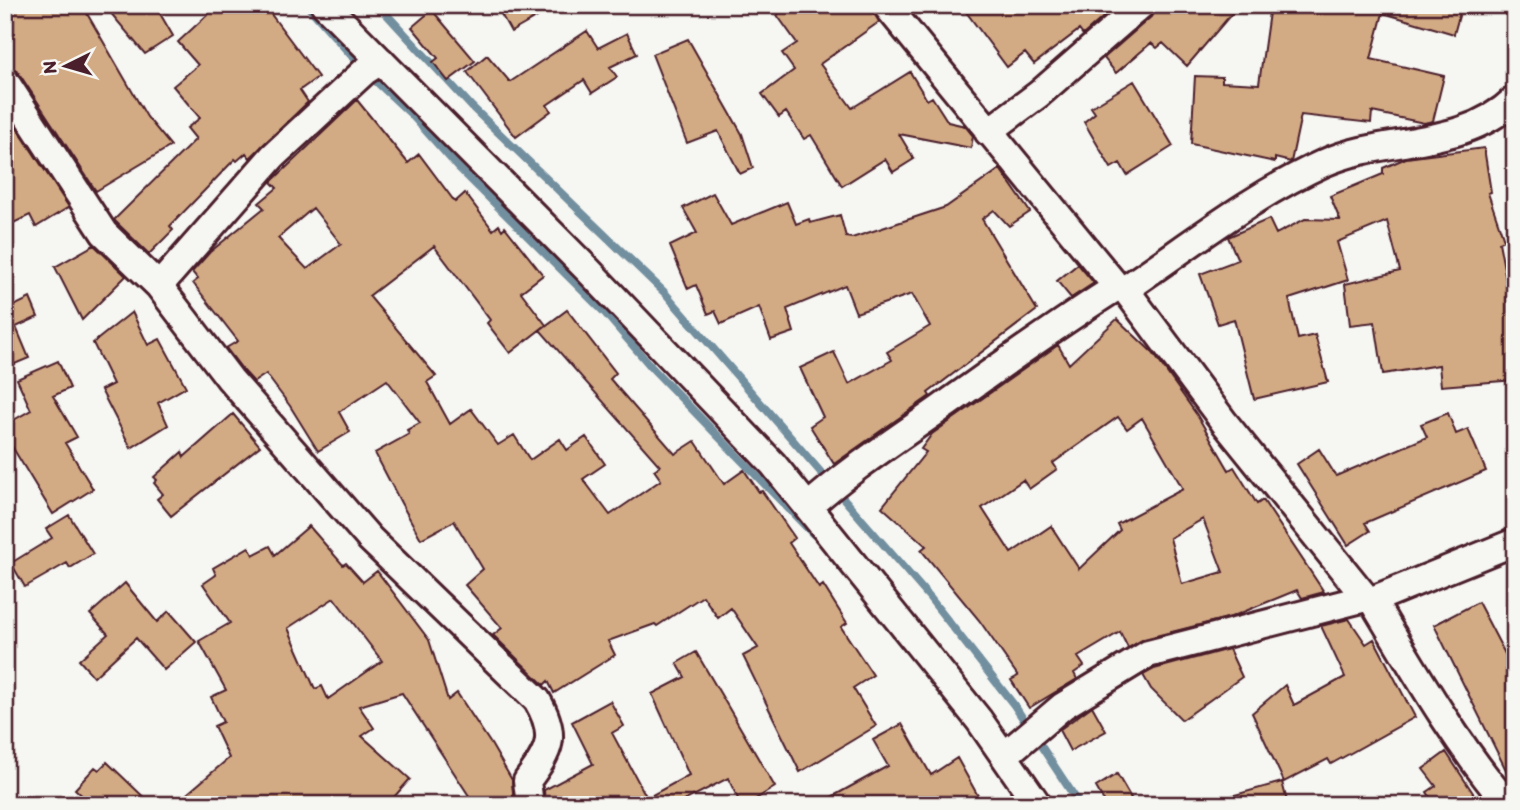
<svg xmlns="http://www.w3.org/2000/svg" width="1520" height="810" font-family="Itim,sans-serif">
  <style>
    .lines { fill: none; stroke-linecap: round; stroke-linejoin: round }
    .stream { stroke: #728f9f; stroke-width: 8 }
    .building { fill: #d2aa84; stroke: #4a1f2b; stroke-width: 2; fill-rule: evenodd }
    .minor-casing { stroke: #4a1f2b; stroke-width: 32 }
    .minor { stroke: #f6f6f2; stroke-width: 26 }
  </style>
  <rect width="100%" height="100%" fill="#f6f6f2"/>
  <filter id="ink" filterUnits="userSpaceOnUse"><feTurbulence type="fractalNoise" baseFrequency=".0143" numOctaves="2"/><feDisplacementMap in="SourceGraphic" scale="14" xChannelSelector="R" yChannelSelector="G"/><feConvolveMatrix kernelMatrix="1 2 1 2 8 2 1 2 1" color-interpolation-filters="sRGB"/></filter>
  <g filter="url(#ink)">
    <g class="lines">
      <path class="stream" d="M307 5 365 71 411 114 459 168 605 313 653 369 813 534
        M378 5 472 107 665 293 930 598 1014 705 1080 805"/>
    </g>
    <path class="building" d="M5 5H82L147 117 171 146 96 191 18 72 5 65Z
      M104 5H155L173 36 145 54Z
      M218 5H264L318 77 300 90 308 102 250 158 246 153 237 161 235 159 170 226 173 230 149 254 114 220 196 139 187 128 200 118 173 86 198 65 178 42Z
      M496 5H558L511 32Z
      M790 5H870L879 22 820 64 852 108 910 72 927 100 932 97 948 122 965 126 973 136 971 148 899 134 914 159 893 172 885 159 842 186 811 135 804 139 786 112 779 117 762 94 794 70 782 53 797 43 777 15Z
      M961 5H1106L1110 11 1083 35 1079 30 1034 64 1025 53 1007 67Z
      M1156 5H1239L1187 66 1163 43 1157 48 1151 43 1116 73 1104 58 1151 17Z
      M1270 5H1462L1454 34 1383 13 1371 59 1444 76 1433 121 1424 123 1372 112 1371 123 1301 115 1291 162 1275 158V162L1191 144 1195 76 1222 77V82L1259 84Z
      M432 10 475 61 448 81 433 62 438 58 412 27Z
      M587 31 598 48 627 33 637 54 610 67 617 77 592 93 584 80 547 105 551 111 516 137 467 72 487 55 510 82Z
      M688 39 742 134 753 168 740 174 718 131 687 143 652 54Z
      M1134 81 1173 146 1127 175 1120 163 1111 168 1084 122 1095 113 1091 107Z
      M357 100 408 163 419 154 455 202 465 193 493 230 499 225 502 230 505 227 543 275 521 292 546 325 510 353 487 323 490 320 434 246 369 296 436 376 427 382 450 424 471 409 498 445 514 435 530 460 560 439 567 450 586 437 605 464 583 479 610 515 661 480 654 470 660 466 540 330 567 310 616 373 610 379 675 454 695 441 724 484 744 470 759 492 762 491 795 538 789 543 819 588 823 585 847 623 841 627 873 675 853 688 876 726 800 772 743 656 758 648 731 608 718 618 703 596 657 626 655 624 608 641 615 655 554 693 548 681 544 685 493 635 502 628 465 585 483 569 454 521 421 539 401 503 375 453 409 434 407 430 420 423 387 380 339 412 350 432 318 451 290 406 266 374 254 382 242 369 226 348 238 341 193 283 198 279 192 272 210 252 264 208 259 203 277 188 271 182ZM313 208 341 244 307 269 278 238Z
      M5 110 69 207 36 227 30 215 5 227Z
      M1484 148 1491 192 1488 193 1504 240 1499 242 1506 279H1513L1515 380 1441 386 1439 365 1383 374 1375 322 1350 325 1345 284 1400 271 1387 221 1337 242 1348 280 1289 299 1298 339 1315 335 1328 382 1254 399 1234 319 1218 324 1200 274 1238 260 1228 237 1269 219 1276 234 1305 219 1340 220 1330 196 1383 174V168L1406 158Z
      M1000 169 1030 212 1009 226 994 210 982 219 1037 310 928 393 930 396 834 464 810 426 823 417 800 368 834 352 849 384 892 360 887 352 930 326 912 294 856 313 845 285 787 309 794 332 771 340 759 307 721 324 715 311 708 314 696 285 688 289 670 246 697 233 683 208 713 193 731 225 787 202 796 224 809 219 810 223 840 215 846 237 852 238 946 207Z
      M94 245 126 276 82 320 55 267Z
      M1078 264 1094 283 1071 298 1057 281Z
      M30 298 38 317 16 327 29 358 5 368V302L8 309Z
      M132 312 148 345 160 339 186 387 158 403 168 425 131 448 101 390 113 384 93 343Z
      M1117 319 1153 353 1197 415 1229 470 1234 467 1257 504 1263 500 1324 592 1302 598 1297 590 1231 617 1144 639 1128 648 1120 632 1078 657 1084 666 1074 673 1077 679 1029 708 1011 680 1018 676 979 620 921 550 926 546 882 507 926 452 921 449 932 434 1058 345 1069 364ZM1118 417 1127 429 1142 418 1183 489 1117 524 1120 530 1079 569 1051 526 1011 553 982 508 1023 480 1029 489 1057 469 1053 463ZM1203 519 1223 572 1182 584 1170 538Z
      M58 361 70 388 53 396 77 437 65 443 93 489 53 514 5 435V425L31 410 17 379Z
      M1448 413 1456 434 1468 429 1486 471 1365 523 1370 531 1348 545 1297 464 1319 449 1336 476 1427 437 1421 424Z
      M233 414 260 446 171 516 157 499 163 494 154 483 157 480 154 477 182 452 184 457Z
      M69 515 93 554 70 568 67 563 25 587 11 563 52 538 46 529Z
      M309 526 343 565 346 563 363 582 377 571 429 640 448 700 457 693 491 744 512 780 514 805H475L402 693 359 706 374 728 362 736 410 779 387 805H174L229 758 214 726 223 722 211 697 226 690 199 641 230 623 203 584 216 575 213 568 249 547 253 555 270 546 275 555ZM334 598 382 661 328 699 322 686 315 689 288 628Z
      M125 583 157 622 169 611 196 642 164 670 136 638 94 677 79 660 108 634 90 614Z
      M1478 602 1515 673V788L1434 625Z
      M1349 619 1366 644 1374 639 1415 717 1331 764 1328 759 1284 782 1252 713 1285 685 1294 705 1345 677 1321 626Z
      M1229 649 1242 677 1182 720 1151 689 1143 675 1154 669Z
      M696 652 775 787 746 805H741L728 778 676 805H545L544 790 593 764 572 722 610 701 624 726 612 733 647 798 689 775 652 694 685 677 677 663Z
      M1092 706 1106 731 1070 751 1059 730Z
      M902 724 931 775 957 758 983 805H817L888 766 873 740Z
      M1446 752 1481 805H1435L1427 792 1436 786 1423 769Z
      M107 762 152 805H92L75 789 95 767 99 770Z
      M1117 774 1135 805H1106L1096 787Z
      M1282 782 1288 805H1225L1224 798Z"/>
    <g class="lines">
      <g class="minor-casing">
        <path id="minor" d="M325 5 588 270 773 464 979 720 1038 805
          M886 5 1117 287 1125 289 1224 422 1366 598 1372 600C1414 670 1455 742 1508 805
          M5 81 104 233 159 286 230 379 370 539 537 700C558 736 550 750 527 781L530 805
          M988 132 1039 94 1141 5
          M159 286 273 156 365 71 381 61
          M1125 289C1189 246 1253 195 1324 163 1387 135 1462 150 1515 99
          M808 507C849 470 896 440 941 408 999 367 1056 325 1117 287
          M1372 600 1515 542
          M1004 756 1063 706 1148 654 1366 598"/>
      </g>
      <use href="#minor" class="minor"/>
    </g>
  </g>
  <rect width="1520" height="810" fill="none" stroke="#f6f6f2" stroke-width="28"/>
  <rect x="14" y="14" width="1492" height="782" fill="none" stroke="#4a1f2b" stroke-width="2.5" filter="url(#ink)"/>
  <g transform="translate(66 66) rotate(265)" stroke="#f6f6f2" stroke-width="5" paint-order="stroke">
  <path d="M0-5L12 26L0 18L-12 26Z" fill="#4a1f2b"/>
  <text y="-10" font-size="19" font-weight="bold" text-anchor="middle" fill="#4a1f2b">N</text>
  </g>
</svg>
